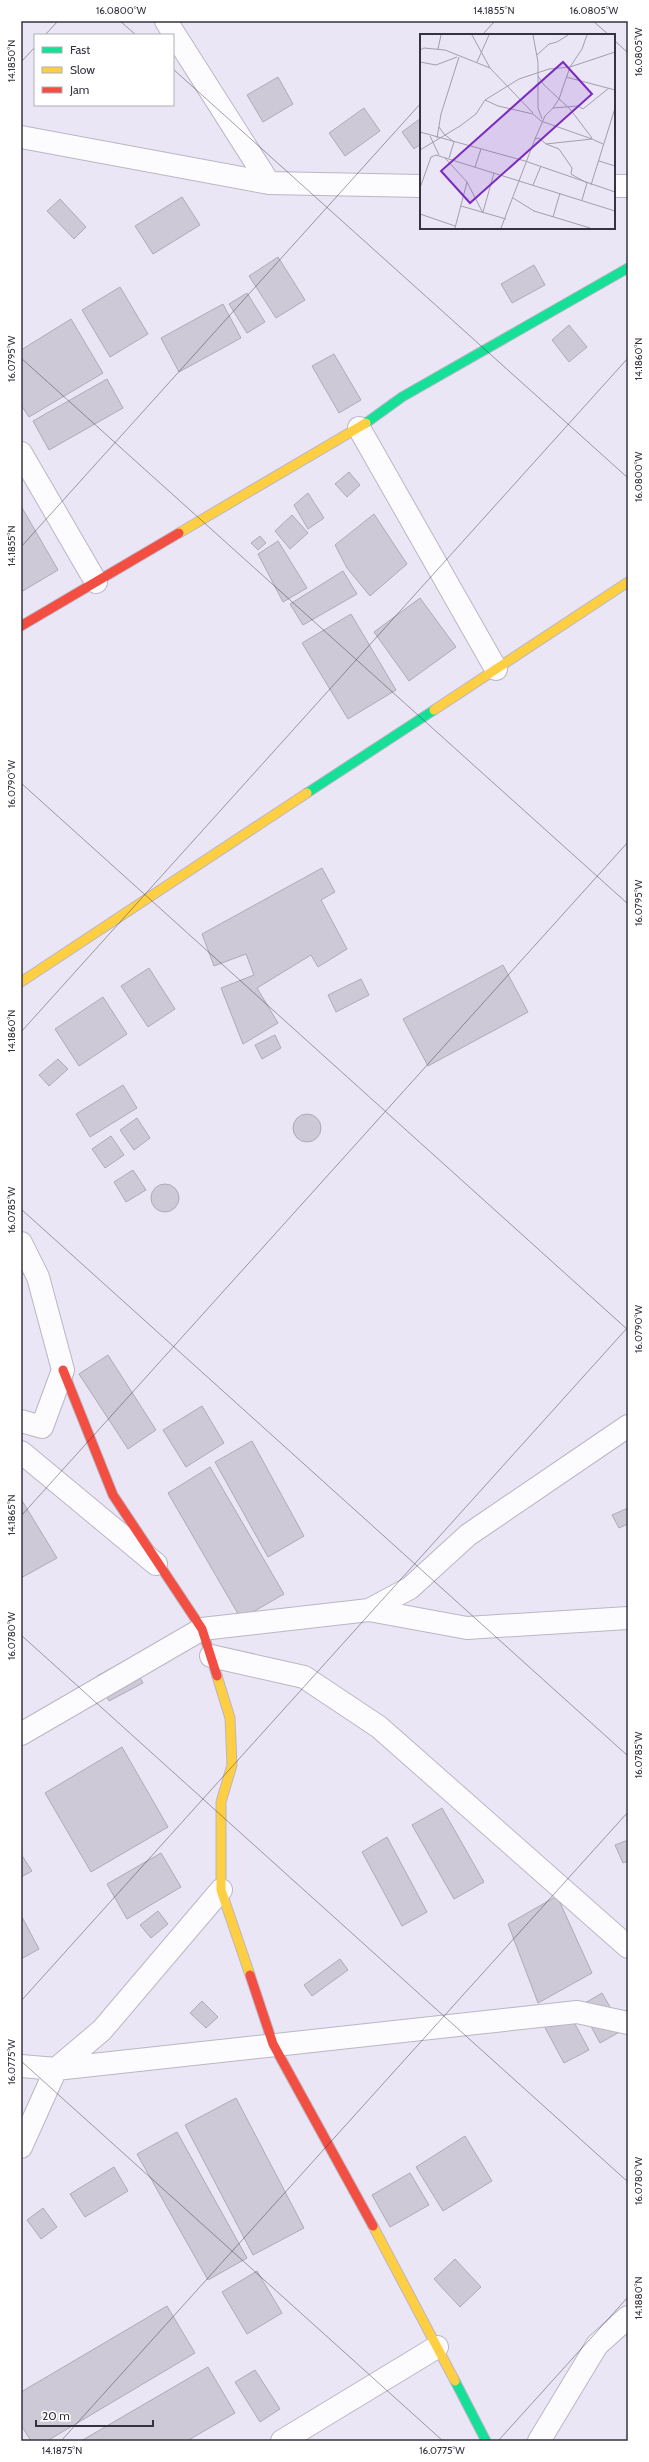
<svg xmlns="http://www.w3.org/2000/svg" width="649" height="2462" font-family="Cabin,sans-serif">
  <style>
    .building { fill: #cdc9d6; stroke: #aeaab7 }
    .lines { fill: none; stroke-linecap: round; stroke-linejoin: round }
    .street-casing { stroke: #bbb6c3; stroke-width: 24 }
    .fast-casing { stroke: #bbb6c3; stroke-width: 11 }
    .slow-casing { stroke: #bbb6c3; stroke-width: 11 }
    .jam-casing { stroke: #bbb6c3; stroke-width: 11 }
    .street { stroke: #fcfbfe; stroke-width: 22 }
    .fast { stroke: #16e098; stroke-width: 9 }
    .slow { stroke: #ffcf43; stroke-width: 9 }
    .jam { stroke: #f24e42; stroke-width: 9 }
    .ticks { fill: none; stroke: #36323f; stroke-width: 1; stroke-opacity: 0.45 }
    .inset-road { fill: none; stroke: #a39ead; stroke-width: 1 }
    .view { fill: #7b2cbf; fill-opacity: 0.15; stroke: #7b2cbf; stroke-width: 2 }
    .inset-edge { fill: none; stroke: #36323f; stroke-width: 2 }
    .neatline { fill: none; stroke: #36323f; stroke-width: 1.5 }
    .ticks-label { font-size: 10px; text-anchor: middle; fill: #36323f }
  </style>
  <rect width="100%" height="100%" fill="#ebe6f6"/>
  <path class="building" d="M278 77 293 104 263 122 247 95Z
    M364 108 380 131 345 156 329 133Z
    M421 118V144L414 149 402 132Z
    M182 197 200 225 153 254 135 226Z
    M60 199 86 227 74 239 47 211Z
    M278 257 305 300 276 318 249 276Z
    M534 265 545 285 512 303 501 284Z
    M120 287 148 334 110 357 82 310Z
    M247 293 265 322 247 333 229 304Z
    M223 304 241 338 179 372 161 338Z
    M71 319 103 373 29 417 21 405V350Z
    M569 325 587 347 569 362 552 340Z
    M334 354 361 400 339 413 312 366Z
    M107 379 123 408 49 450 33 421Z
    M349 472 360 485 347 497 335 484Z
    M308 493 324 518 308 529 294 505Z
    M21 506 58 570 21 592Z
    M374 514 407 564 370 596 347 568 335 545Z
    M292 515 308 533 290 549 275 531Z
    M260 536 266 543 258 550 251 543Z
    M278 541 307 588 283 602 258 554Z
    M343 571 357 594 303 625 290 604Z
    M420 598 456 647 409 681 374 632Z
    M351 614 396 690 348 719 302 643Z
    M322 868 335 892 321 900 347 949 318 967 311 955 257 988 278 1023 243 1044 221 988 254 975 246 954 214 966 202 934Z
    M503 965 528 1012 428 1066 403 1019Z
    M149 968 175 1009 148 1027 121 986Z
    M361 979 369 995 336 1012 328 995Z
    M103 997 127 1034 79 1066 55 1029Z
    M275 1035 281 1048 262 1059 255 1045Z
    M58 1059 68 1069 49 1086 39 1075Z
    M123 1085 137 1108 90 1137 76 1114Z
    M293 1128a14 14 0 1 1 28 0a14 14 0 1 1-28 0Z
    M137 1118 150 1138 134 1150 120 1130Z
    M111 1136 124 1155 105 1168 92 1149Z
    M133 1170 146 1190 126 1202 114 1182Z
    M151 1198a14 14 0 1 1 28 0a14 14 0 1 1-28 0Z
    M108 1355 156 1430 128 1449 79 1374Z
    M202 1406 224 1443 186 1467 163 1430Z
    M252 1441 304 1536 268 1557 215 1462Z
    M210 1467 284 1594 241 1619 168 1493Z
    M21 1499 57 1558 21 1578Z
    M628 1508V1524L619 1528 612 1515Z
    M130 1658 143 1683 109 1701 97 1676Z
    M122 1747 168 1827 91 1872 45 1793Z
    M442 1808 484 1882 454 1899 412 1825Z
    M387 1837 427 1912 402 1926 362 1852Z
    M628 1840V1861L623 1863 615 1845Z
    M161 1853 181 1887 127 1919 107 1884Z
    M21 1854 32 1871 21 1877Z
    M557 1896 592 1973 538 2003 508 1924Z
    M158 1911 168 1924 151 1938 140 1925Z
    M22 1917 39 1949 21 1959V1918Z
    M340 1959 348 1970 312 1996 304 1985Z
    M602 1993 623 2030 600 2043 580 2006Z
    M202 2001 218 2017 206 2028 190 2013Z
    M568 2011 589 2050 564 2063 543 2024Z
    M236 2098 304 2228 253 2255 185 2125Z
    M177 2132 247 2258 208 2280 137 2154Z
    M465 2136 492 2181 443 2211 416 2167Z
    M114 2167 128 2191 85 2217 70 2194Z
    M410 2173 429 2205 390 2227 372 2195Z
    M43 2208 57 2227 41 2239 27 2220Z
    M455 2259 481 2287 460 2307 434 2279Z
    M257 2271 282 2313 247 2334 222 2292Z
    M167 2306 195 2353 47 2441H31L21 2425V2392Z
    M208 2367 235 2413 187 2441H81Z
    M255 2370 280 2409 260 2422 235 2382Z"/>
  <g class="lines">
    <g class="street-casing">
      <path id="street" d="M166 21 269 183
        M21 137 269 183 421 186
        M614 186H628
        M359 428 496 669
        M21 453 96 582
        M21 1243 38 1277 63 1370 42 1427 21 1421
        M21 1452 156 1564
        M369 1610 467 1628 628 1618
        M211 1656 304 1677 379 1727 628 1947
        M21 1734 202 1629 369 1610 410 1588 468 1535 628 1426
        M21 2066 56 2069 577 2012 628 2023
        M21 2147 56 2069 102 2030 221 1890
        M282 2441 437 2347
        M539 2441 597 2345 628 2317"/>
    </g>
    <g class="fast-casing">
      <path id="fast" d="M366 423 402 397 628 268
        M307 793 434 710
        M455 2381 486 2441"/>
    </g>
    <g class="slow-casing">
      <path id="slow" d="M179 533 366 423
        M434 710 628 582
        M21 982 307 793
        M217 1676 230 1718 232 1765 221 1802V1890L250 1975
        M373 2226 455 2381"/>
    </g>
    <g class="jam-casing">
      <path id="jam" d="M21 626 179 533
        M63 1370 113 1495 202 1629 217 1676
        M250 1975 273 2044 373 2226"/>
    </g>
    <use href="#street" class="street"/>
    <use href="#fast" class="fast"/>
    <use href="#slow" class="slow"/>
    <use href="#jam" class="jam"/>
  </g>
  <path class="ticks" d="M120 21 136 35M593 21 609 35M45 35 58 21M482 35 495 21M614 40 628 53M21 62 35 47M173 69 628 478M21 358 628 904M21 547 421 103M21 783 628 1330M21 1032 628 358M21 1209 628 1756M21 1516 628 842M21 1635 628 2182M21 2001 628 1327M21 2061 443 2441M61 2441 628 1812M498 2441 628 2297"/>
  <g transform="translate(420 34)">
    <rect width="195" height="195" fill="#ebe6f6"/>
    <path class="inset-road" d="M52 1 70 34 113 79M113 1 118 28V74L122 85M18 15 21 1M0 16 4 14 25 16 70 34M117 21 129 10 137 8 148 1M0 28 16 31 37 23M57 28 69 1M118 42 124 51 150 75 172 104M146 43 195 56M65 66 78 72 113 80 121 87 172 105M133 74 158 72 163 75 189 54M19 93 24 100 34 108 29 124M0 98 105 127 195 158M10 102 19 121M17 104 21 80 39 23M115 105 125 82 133 74 139 65 150 33 162 15 167 1M126 110 139 115 152 134 151 140 167 149 162 166M0 116 40 92 56 80 65 66 99 45 129 35 150 33 195 18M25 124 47 148 63 179M179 127 195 132M55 133 61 115M113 151 121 132M171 151 195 74M0 154 11 123 16 121 195 177M93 164 114 177 170 194M41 172 86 185M63 178 74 139M0 180 35 192M133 183 140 159M35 194 47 148M81 194 115 105 119 104 126 110 172 105 183 110"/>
    <path class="view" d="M143 28 172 60 50 169 21 137Z"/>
    <rect width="195" height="195" class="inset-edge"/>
  </g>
  <rect width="649" height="2462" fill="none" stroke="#ffffff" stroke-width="44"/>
  <rect x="34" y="34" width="140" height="72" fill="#ffffff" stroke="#afadb2"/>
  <rect x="42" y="47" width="20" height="6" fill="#16e098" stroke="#afadb2"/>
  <text x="70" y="54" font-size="12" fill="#36323f">Fast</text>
  <rect x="42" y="67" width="20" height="6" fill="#ffcf43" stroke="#afadb2"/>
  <text x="70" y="74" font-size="12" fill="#36323f">Slow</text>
  <rect x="42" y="87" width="20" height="6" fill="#f24e42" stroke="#afadb2"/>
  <text x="70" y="94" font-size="12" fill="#36323f">Jam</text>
  <path d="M36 2420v6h117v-6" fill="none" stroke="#36323f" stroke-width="2"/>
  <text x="42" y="2420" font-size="12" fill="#36323f" stroke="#ffffff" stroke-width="3" paint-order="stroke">20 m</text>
  <rect x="22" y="22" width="605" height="2418" class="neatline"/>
  <g class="ticks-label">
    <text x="121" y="14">16.0800°W</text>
    <text x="494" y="14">14.1855°N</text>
    <text x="594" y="14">16.0805°W</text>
    <text transform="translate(638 52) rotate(-90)" y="4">16.0805°W</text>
    <text transform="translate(11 61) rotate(-90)" y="4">14.1850°N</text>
    <text transform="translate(11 359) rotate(-90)" y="4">16.0795°W</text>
    <text transform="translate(638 359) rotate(-90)" y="4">14.1860°N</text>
    <text transform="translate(638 477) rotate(-90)" y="4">16.0800°W</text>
    <text transform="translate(11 546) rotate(-90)" y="4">14.1855°N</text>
    <text transform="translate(11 784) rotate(-90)" y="4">16.0790°W</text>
    <text transform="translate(638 903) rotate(-90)" y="4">16.0795°W</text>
    <text transform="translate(11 1031) rotate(-90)" y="4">14.1860°N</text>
    <text transform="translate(11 1210) rotate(-90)" y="4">16.0785°W</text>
    <text transform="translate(638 1329) rotate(-90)" y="4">16.0790°W</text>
    <text transform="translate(11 1515) rotate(-90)" y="4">14.1865°N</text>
    <text transform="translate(11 1636) rotate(-90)" y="4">16.0780°W</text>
    <text transform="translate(638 1755) rotate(-90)" y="4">16.0785°W</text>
    <text transform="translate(11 2062) rotate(-90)" y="4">16.0775°W</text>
    <text transform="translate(638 2181) rotate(-90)" y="4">16.0780°W</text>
    <text transform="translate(638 2298) rotate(-90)" y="4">14.1880°N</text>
    <text x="62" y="2454">14.1875°N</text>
    <text x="442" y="2454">16.0775°W</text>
  </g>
</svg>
